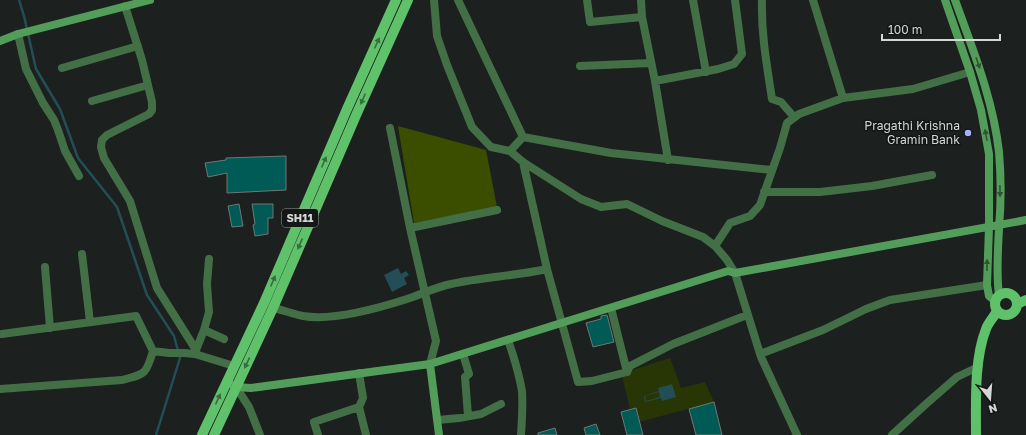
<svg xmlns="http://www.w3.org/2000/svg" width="1026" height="435" font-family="'Golos Text',sans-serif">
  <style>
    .green { fill: #283505 }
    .forest { fill: #3b4e00 }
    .water { fill: #234e55; fill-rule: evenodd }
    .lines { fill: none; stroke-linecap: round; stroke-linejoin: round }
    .stream { stroke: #234e55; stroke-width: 2.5 }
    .building { fill: #005a56; stroke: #707776 }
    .street { stroke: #436f46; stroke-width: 8 }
    .secondary { stroke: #539d5a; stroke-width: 8 }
    .primary { stroke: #5fc169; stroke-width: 10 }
    .oneway { fill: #396c3f }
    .oneway2 { fill: #305334 }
    .poi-dot { fill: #a3b2fd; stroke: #131715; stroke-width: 1.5 }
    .labels { text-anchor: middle; stroke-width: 3; stroke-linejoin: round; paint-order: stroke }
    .shield { fill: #131715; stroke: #9a9d9b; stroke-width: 1 }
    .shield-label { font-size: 11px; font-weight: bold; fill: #d4d7d5 }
    .poi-label { font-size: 12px; fill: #d4d7d5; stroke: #131715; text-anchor: end }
  </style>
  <rect width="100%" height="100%" fill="#1c201e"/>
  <path class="green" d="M670 358 681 388 705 382 714 402 639 422 636 408 630 409 622 376 635 369Z"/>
  <path class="forest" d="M398 126 486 150 497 207 414 223Z"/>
  <path class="water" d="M398 268 401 274 406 271 409 275 404 278 407 284 392 292 384 275Z
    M672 384 676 397 662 401 661 398 645 402 644 396 659 391 658 388ZM659 392 660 397 646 401 645 396Z"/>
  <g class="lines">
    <path class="stream" d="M19 0 24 16 36 69 60 109 78 158 117 207 147 295 174 336 180 358 156 435"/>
  </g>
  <path class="building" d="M286 156V190L227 193V173L208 177 205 163 226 160V158Z
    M239 204 243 226 232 227 228 206Z
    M252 204H273V218H268V234L255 236 253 225 255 224Z
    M607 315 614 342 593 347 586 323 601 319V316Z
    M714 402 722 435H696L689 409Z
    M636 408 643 435H627L621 412Z
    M596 424 600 435H586L584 428Z
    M555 428 557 435H538V433Z"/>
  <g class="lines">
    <path class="street" d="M434 0 437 36 447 65 472 127 491 147 510 151 523 162 581 199 601 207 627 204 662 221 703 237 715 246 727 260 735 273 761 357 797 435
      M458 0 523 137
      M587 0 590 22 642 17
      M641 0 642 17 655 81 668 160
      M693 0 706 72
      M762 0C761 34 767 66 772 99L781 102 794 117
      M813 0 843 98
      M125 6 142 60 152 102V110L149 114 107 135 102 140 101 147 104 158 130 201 157 288 196 350 195 354
      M18 34 26 69 43 103 54 120 58 130 65 151 79 176
      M580 66 651 63
      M62 68 138 46
      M655 81 718 69 734 64 742 54 735 0
      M92 101 148 85
      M390 128 410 228 436 341 430 364
      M510 151 523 137 611 153 772 170
      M523 162 547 269 578 382 592 381 627 372 630 366 673 344 747 315
      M764 192H820L872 186 932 175
      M410 228 497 210
      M715 246 730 223 750 216 760 205 780 148 787 123 799 114 843 98 913 89 970 72
      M82 254 90 322
      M45 267 50 328
      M273 308C283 310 293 314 303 316 332 321 379 308 407 299 422 294 436 287 451 284 483 277 515 276 547 269
      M611 308 627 372
      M204 330 209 312 207 284 209 259
      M2 334 136 316 153 351 169 353H184L195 354 234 366
      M508 340C514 357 519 374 522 391 523 406 522 420 521 435
      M196 350 204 330 224 339
      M463 354 469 374 465 377 468 416
      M760 354 823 330 866 309 890 300 987 285
      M359 373 363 398 359 407
      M236 387 249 407 260 435
      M0 389 122 380C145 374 146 375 153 351
      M438 420 459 418 481 414 501 404
      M318 435 314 422 359 407 366 435
      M892 435 926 404 957 377 978 367"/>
    <path class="secondary" d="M945 0 970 72 981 110 989 154V227L987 285 989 296 995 301
      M955 0C973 50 993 99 999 152 1001 175 1001 205 999 228 998 251 996 273 999 295
      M0 41 18 34 150 0
      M430 364 439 435
      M226 382 236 387 251 388 430 364 728 271 735 273 1026 220"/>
    <path class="primary" d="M995 304a11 11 0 1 1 22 0a11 11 0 1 1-22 0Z
      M1017 304 1026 300
      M202 435 264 303 347 109 396 0
      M214 435 273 308 357 113 408 0
      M976 435C976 403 974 359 986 329 988 323 994 317 997 311"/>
  </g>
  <defs><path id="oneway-solid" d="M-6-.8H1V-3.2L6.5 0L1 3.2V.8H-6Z"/></defs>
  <g class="oneway">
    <use href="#oneway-solid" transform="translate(377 43) rotate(-66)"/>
    <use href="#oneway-solid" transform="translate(363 99) rotate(114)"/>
    <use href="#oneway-solid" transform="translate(324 162) rotate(-67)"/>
    <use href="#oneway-solid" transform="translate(300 244) rotate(113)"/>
    <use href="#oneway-solid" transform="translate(273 281) rotate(-67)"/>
    <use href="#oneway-solid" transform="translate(247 363) rotate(115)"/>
    <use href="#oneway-solid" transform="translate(218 399) rotate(-66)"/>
  </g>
  <g class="oneway2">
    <use href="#oneway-solid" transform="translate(978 63) rotate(71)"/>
    <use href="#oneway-solid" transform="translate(986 135) rotate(-100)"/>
    <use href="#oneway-solid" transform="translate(1000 191) rotate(89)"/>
    <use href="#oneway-solid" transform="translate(987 265) rotate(-89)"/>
  </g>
  <circle class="poi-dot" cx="968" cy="133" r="4"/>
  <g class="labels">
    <rect class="shield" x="282" y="209" width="36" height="18" rx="3"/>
    <g class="shield-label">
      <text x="300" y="222">SH11</text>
    </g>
    <g class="poi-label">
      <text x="960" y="130">Pragathi Krishna<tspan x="960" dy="14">Gramin Bank</tspan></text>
    </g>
  </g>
  <g transform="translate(990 399) rotate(163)" stroke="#131715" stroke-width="3" paint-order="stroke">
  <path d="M0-3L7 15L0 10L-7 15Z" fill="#d4d7d5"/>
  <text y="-6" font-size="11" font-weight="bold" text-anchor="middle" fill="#d4d7d5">N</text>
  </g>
  <path d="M882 34v6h118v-6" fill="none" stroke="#d4d7d5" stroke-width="2"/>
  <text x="888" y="34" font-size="12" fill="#d4d7d5" stroke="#131715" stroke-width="3" paint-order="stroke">100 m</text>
</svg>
